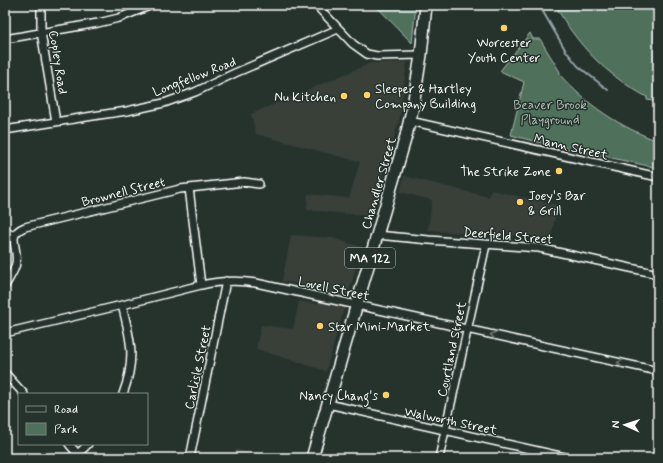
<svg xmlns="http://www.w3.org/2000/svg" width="663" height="463" font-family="Mynerve,sans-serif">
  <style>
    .built { fill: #393f39 }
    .green { fill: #4f715c; stroke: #a7b8ae }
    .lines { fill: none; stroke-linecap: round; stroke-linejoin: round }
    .stream { stroke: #92a3a9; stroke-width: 2 }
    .street-casing { stroke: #fff; stroke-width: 10 }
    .primary-casing { stroke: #fff; stroke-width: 14 }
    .street { stroke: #26332d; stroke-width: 7 }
    .primary { stroke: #26332d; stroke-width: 11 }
    .oneway { stroke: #727a76 }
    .poi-dot { fill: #ffd166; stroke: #26332d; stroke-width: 1.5 }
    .labels { text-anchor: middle; stroke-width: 3; stroke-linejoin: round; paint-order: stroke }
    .shield { fill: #26332d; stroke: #bec2c0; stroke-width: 1 }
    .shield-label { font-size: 12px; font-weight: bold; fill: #fff }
    .poi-label { font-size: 13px; fill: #fff; stroke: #26332d; text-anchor: start }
    .street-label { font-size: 13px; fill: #fff; stroke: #26332d }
    .park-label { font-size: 13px; fill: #b0bfb6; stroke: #26332d }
  </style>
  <rect width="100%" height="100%" fill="#26332d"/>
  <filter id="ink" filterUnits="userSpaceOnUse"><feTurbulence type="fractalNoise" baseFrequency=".025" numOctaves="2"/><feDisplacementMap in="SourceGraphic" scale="8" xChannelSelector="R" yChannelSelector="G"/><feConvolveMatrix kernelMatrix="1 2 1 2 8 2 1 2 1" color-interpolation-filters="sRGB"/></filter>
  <g filter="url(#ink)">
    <path class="built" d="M407 62 400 117 371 216 307 210 308 194 349 198 360 162 256 134 251 114 371 63Z
      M404 176 489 197 491 190 557 205 551 240 528 236 484 235 428 230 432 200 400 192Z
      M291 235 332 238 362 247 326 371 256 349 261 325 293 329 299 301 317 304 321 289 282 281Z
      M236 449 264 458H234Z"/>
    <path class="green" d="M375 5H416L412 43Z
      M555 5H658V102L647 100V97C606 75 577 45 555 5Z
      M530 33 533 39H540L560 72V75C587 105 620 127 658 141V168L533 141 511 135 524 82 500 71Z"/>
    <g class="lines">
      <path class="stream" d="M539 5 566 51 578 66 608 90"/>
      <g class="street-casing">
        <path id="street" d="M41 5V32L56 122
          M316 5 353 44 367 54 377 56 421 55
          M5 39 98 23 119 18 152 5
          M410 121 658 177
          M5 130 99 115 127 111 164 103 195 92 235 73 338 29
          M189 188 201 285
          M5 231 14 236
          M377 235 429 240 539 248 658 274
          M5 286C9 278 15 271 16 263 19 247 5 235 25 227L180 189 244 182 259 184
          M122 305C131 340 136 359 123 394
          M5 333 122 305 201 285C219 281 237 280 256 283L658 371
          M5 373 24 394
          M328 404 569 458
          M69 444 81 458
          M74 458 88 444
          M190 458 226 281
          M439 458 486 245"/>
      </g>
      <g class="primary-casing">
        <path id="primary" d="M312 458 406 136 413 106 421 55 426 5"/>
      </g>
      <use href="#street" class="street"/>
      <use href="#primary" class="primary"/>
    </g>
    <defs><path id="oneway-chevron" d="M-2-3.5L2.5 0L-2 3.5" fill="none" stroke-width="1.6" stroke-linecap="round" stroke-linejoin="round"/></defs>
    <g class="oneway">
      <use href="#oneway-chevron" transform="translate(493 335) rotate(-168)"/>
      <use href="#oneway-chevron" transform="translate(620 363) rotate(-168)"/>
    </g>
  </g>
  <g class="poi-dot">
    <circle cx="504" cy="28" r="4"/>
    <circle cx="367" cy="95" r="4"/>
    <circle cx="344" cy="96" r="4"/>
    <circle cx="559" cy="171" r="4"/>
    <circle cx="520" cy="202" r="4"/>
    <circle cx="320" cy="326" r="4"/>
    <circle cx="386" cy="395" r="4"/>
  </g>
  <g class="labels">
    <rect class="shield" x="345" y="248" width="50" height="20" rx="3"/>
    <g class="shield-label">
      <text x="370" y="262">MA 122</text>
    </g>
    <g class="poi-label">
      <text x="504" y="47" text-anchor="middle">Worcester<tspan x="504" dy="15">Youth Center</tspan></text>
      <text x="375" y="93">Sleeper &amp; Hartley<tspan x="375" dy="15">Company Building</tspan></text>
      <text x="336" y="101" text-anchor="end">Nu Kitchen</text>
      <text x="551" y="176" text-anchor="end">The Strike Zone</text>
      <text x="528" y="200">Joey's Bar<tspan x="528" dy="15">&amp; Grill</tspan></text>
      <text x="328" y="331">Star Mini-Market</text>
      <text x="378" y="400" text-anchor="end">Nancy Chang's</text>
    </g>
    <g class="street-label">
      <text transform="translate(59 62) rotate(81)" y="5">Copley Road</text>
      <text transform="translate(194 76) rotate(-21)" y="5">Longfellow Road</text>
      <text transform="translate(571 146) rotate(13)" y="5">Mann Street</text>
      <text transform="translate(378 183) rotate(-74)" y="5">Chandler Street</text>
      <text transform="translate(123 191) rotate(-14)" y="5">Brownell Street</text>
      <text transform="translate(508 235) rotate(5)" y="5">Deerfield Street</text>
      <text transform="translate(334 288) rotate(12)" y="5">Lovell Street</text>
      <text transform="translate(451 349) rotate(-78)" y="5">Courtland Street</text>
      <text transform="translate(197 367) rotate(-78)" y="5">Carlisle Street</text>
      <text transform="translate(451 420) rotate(12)" y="5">Walworth Street</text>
    </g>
    <g class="park-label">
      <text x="550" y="109">Beaver Brook<tspan x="550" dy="15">Playground</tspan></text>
    </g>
  </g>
  <rect width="663" height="463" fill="none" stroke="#26332d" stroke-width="20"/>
  <rect x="10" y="10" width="643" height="443" fill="none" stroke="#fff" stroke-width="1.5" filter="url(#ink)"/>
  <rect x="18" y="393" width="130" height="52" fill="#26332d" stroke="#7d8581"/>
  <rect x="26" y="406" width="20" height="6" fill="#26332d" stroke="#7d8581"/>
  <text x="54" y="413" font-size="12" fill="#ffffff">Road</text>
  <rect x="26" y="423" width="20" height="12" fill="#4f715c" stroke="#7d8581"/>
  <text x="54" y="433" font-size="12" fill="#ffffff">Park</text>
  <g transform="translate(625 425) rotate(273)" stroke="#26332d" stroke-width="3" paint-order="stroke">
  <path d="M0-3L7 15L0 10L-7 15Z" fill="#ffffff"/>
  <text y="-6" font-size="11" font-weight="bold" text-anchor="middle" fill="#ffffff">N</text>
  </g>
</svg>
